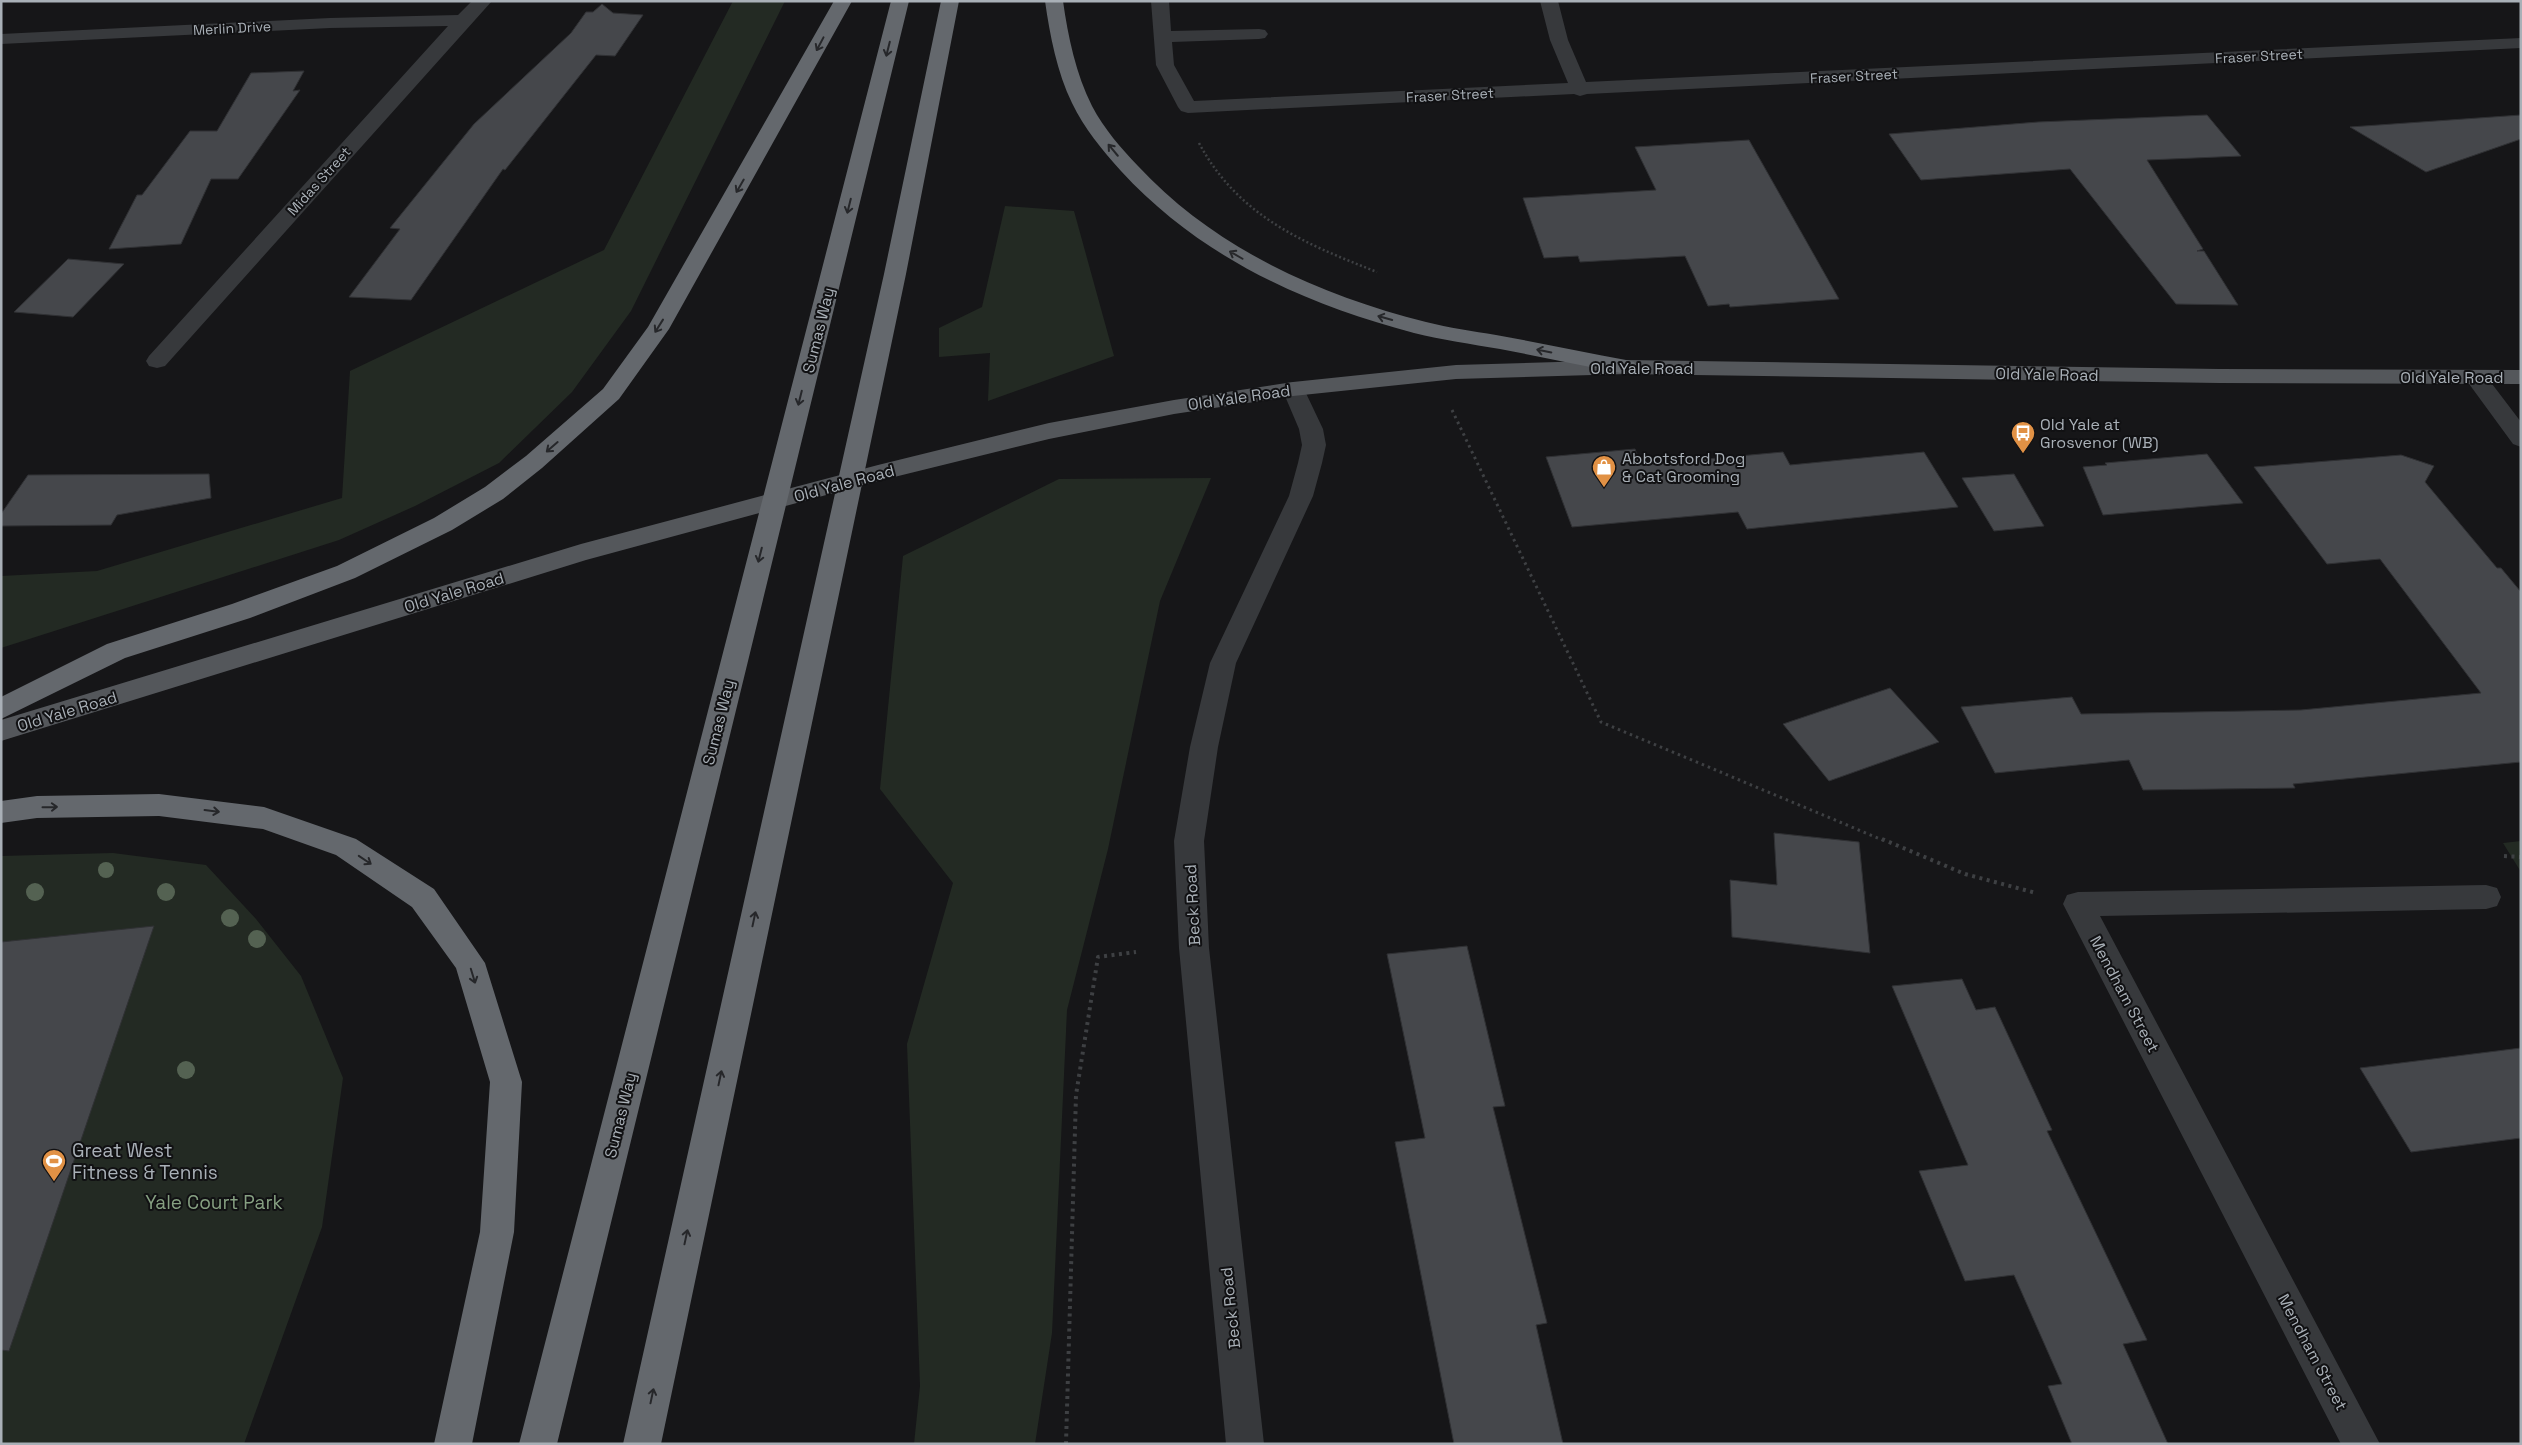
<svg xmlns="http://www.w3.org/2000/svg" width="2522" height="1445" font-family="'Space Grotesk',sans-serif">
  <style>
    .green { fill: #232a23 }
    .building { fill: #45474b; stroke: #303134 }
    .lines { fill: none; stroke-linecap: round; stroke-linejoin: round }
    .path-far2 { stroke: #3e4043; stroke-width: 2.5; stroke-dasharray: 2 2.5; stroke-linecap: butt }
    .path-far1 { stroke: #3e4043; stroke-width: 3; stroke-dasharray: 2.5 4; stroke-linecap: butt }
    .path { stroke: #3e4043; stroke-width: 4; stroke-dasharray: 3 4.5; stroke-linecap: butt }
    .minor { fill: #37393c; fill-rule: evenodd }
    .major { fill: #54575b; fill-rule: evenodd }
    .highway { fill: #64686d; fill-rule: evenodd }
    .tree { fill: #546252 }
    .oneway { stroke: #26272a }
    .labels { text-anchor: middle; stroke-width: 4; stroke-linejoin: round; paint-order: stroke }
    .far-street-label { font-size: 14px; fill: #a9b0b7; stroke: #111113 }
    .street-label { font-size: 16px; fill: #a9b0b7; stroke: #111113 }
    .poi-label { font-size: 16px; fill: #a9b0b7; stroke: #111113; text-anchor: start }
    .near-poi-label { font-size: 19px; fill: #a9b0b7; stroke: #111113; text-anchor: start }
    .near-park-label { font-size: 19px; fill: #86a082; stroke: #111113 }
  </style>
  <rect width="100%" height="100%" fill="#161618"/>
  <path class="green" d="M733 1H785L631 311 572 392 499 463 415 506 339 540 1 648V576L97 571 342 498 350 371 604 250Z
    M1005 206 1074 211 1114 356 988 401 990 353 939 357V328L982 307Z
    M1211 478 1160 601 1108 849 1067 1010 1052 1333 1035 1444H914L920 1386 907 1044 953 883 880 789 903 556 1059 479Z
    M2521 841V872L2503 843Z
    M113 853 206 865 256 919 301 976 343 1078 322 1227 244 1444H1V856Z"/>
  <path class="building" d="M602 4 613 13 643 15 615 56 596 55 505 170 503 169 411 300 349 297 400 229 390 228 474 124 571 33 586 12H593Z
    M304 71 293 91 300 90 238 179H211L181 244 109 249 137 195H142L190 131H217L251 73Z
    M2207 115 2241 156 2147 160 2203 249 2197 251H2204L2238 305 2176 304 2070 169 1921 180 1889 134 2038 122Z
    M2521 115V139L2426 172 2350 127Z
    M1749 140 1839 299 1730 307 1729 304 1708 306 1685 256 1580 262 1578 256 1544 258 1523 198 1656 190 1635 147Z
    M68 259 124 264 73 317 14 312Z
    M1635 449 1641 465 1783 452 1790 465 1924 452 1958 507 1747 529 1738 512 1572 527 1546 457Z
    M2207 454 2243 503 2103 515 2083 467 2107 465 2105 463Z
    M2401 455 2434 466 2425 482 2497 568H2501L2521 592V762L2293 784 2295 788 2143 790 2129 760 1995 773 1961 707 2072 697 2081 714 2301 710 2481 693 2380 559 2327 564 2254 467Z
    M209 474 211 498 117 515 111 525 1 526V514L28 475Z
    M2014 474 2044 526 1994 531 1962 478Z
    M1890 688 1939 742 1829 781 1783 724Z
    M1774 833 1859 842 1870 953 1732 937 1730 880 1777 885Z
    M154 926 9 1351 1 1350V942Z
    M1467 946 1505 1106 1493 1107 1547 1323 1536 1325 1563 1444H1454L1395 1142 1425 1138 1387 954Z
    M1962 979 1976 1010 1995 1007 2052 1130 2047 1131 2147 1340 2123 1344 2168 1444H2072L2048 1386 2062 1384 2014 1275 1965 1281 1919 1171 1968 1165 1892 986Z
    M2521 1048V1138L2411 1152 2360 1068Z"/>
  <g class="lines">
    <path class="path-far2" d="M1199 143C1238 216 1303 243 1377 272"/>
    <path class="path-far1" d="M1452 410 1601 722 1885 841"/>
    <path class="path" d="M1882 839 1965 874 2036 893
      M2504 856 2521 857
      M1066 1444 1076 1095 1098 957 1136 952"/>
    <path class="minor" d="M472 1H492L165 366 157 368 149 366 146 361 149 356 448 26 330 28 1 44V34L330 18 458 15Z
      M1151 1H1169L1171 31 1259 29 1265 30 1268 34 1265 38 1259 39 1172 42 1174 65 1194 101 1568 83 1550 40 1540 1H1558L1568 40 1586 82 2521 38V48L1587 94 1580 96 1574 94 1188 113 1181 111 1178 107 1156 65Z
      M2475 370 2483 372 2521 422V447L2513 444 2464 377 2467 372Z
      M1293 382 1301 384 1304 389 1323 429 1326 445 1322 463 1313 496 1236 663 1218 747 1204 841 1209 948 1264 1444H1226L1179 948 1174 841 1190 747 1210 663 1289 496 1298 463 1302 445 1299 429 1282 389 1285 384Z
      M2486 885 2497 888 2501 897 2497 906 2486 909 2100 916 2380 1444H2341L2063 904 2067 895 2078 892Z"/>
    <path class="major" d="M1626 360 2219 369 2521 370V384L2219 383 1626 374 1456 379 1293 396 1174 414 1049 439 878 481 586 560 1 741V720L581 544 878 465 1049 423 1174 400 1293 382 1456 365Z"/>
    <path class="highway" d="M834 1H852L669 329 619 399 542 468 503 499 452 530 355 578 250 618 125 658 1 719V697L107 644 232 604 337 566 434 518 485 487 526 456 603 389 648 327Z
      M891 1H909L557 1444H519Z
      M941 1H959L906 274 661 1444H623L884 274Z
      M1045 1H1063C1068 37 1076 74 1092 106 1104 129 1121 148 1138 166 1214 248 1319 295 1426 322 1449 328 1473 331 1496 335 1540 343 1583 352 1626 360L1634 362 1637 367 1634 372 1626 374C1584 366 1542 357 1500 349 1471 344 1442 340 1414 333 1303 304 1199 256 1121 171 1102 150 1084 128 1072 103 1057 72 1050 36 1045 1Z
      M159 794 264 807 356 839 434 889 485 963 522 1082 514 1232 472 1444H434L480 1232 490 1082 456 968 412 907 336 855 263 829 159 816 37 818 1 823V801L37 796Z"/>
  </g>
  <g class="tree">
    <circle cx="106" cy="870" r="8"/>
    <circle cx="35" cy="892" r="9"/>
    <circle cx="166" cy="892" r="9"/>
    <circle cx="230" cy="918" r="9"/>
    <circle cx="257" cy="939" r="9"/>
    <circle cx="186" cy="1070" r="9"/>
  </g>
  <defs><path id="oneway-shaft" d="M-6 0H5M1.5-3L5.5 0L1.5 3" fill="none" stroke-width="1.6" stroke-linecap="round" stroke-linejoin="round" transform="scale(1.25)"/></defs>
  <g class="oneway">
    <use href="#oneway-shaft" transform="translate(820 44) rotate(118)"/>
    <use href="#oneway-shaft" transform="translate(888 49) rotate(104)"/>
    <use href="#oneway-shaft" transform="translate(1113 150) rotate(-130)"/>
    <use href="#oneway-shaft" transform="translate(740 186) rotate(120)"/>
    <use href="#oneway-shaft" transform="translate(849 206) rotate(104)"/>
    <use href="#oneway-shaft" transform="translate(1236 255) rotate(-150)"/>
    <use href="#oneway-shaft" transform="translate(1385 318) rotate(-164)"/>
    <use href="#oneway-shaft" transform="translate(659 326) rotate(122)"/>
    <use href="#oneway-shaft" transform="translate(1544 351) rotate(-169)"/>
    <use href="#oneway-shaft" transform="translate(800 398) rotate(104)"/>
    <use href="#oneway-shaft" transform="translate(552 447) rotate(139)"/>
    <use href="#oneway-shaft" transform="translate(760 555) rotate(104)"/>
    <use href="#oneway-shaft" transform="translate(50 807) rotate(-1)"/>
    <use href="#oneway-shaft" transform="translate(212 811) rotate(7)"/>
    <use href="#oneway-shaft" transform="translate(365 860) rotate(34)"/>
    <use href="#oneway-shaft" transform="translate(754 919) rotate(-78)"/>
    <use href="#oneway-shaft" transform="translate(473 976) rotate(73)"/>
    <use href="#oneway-shaft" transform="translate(720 1078) rotate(-78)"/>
    <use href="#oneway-shaft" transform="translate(686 1237) rotate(-78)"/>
    <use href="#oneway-shaft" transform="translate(652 1396) rotate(-78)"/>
  </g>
  <defs>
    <g id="bus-pin" transform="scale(1.25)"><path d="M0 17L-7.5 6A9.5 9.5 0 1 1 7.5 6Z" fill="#e19145" stroke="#111113"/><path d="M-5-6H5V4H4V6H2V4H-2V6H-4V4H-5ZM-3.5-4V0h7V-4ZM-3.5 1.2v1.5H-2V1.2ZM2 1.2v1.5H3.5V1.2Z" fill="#fff"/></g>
    <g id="shop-pin" transform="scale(1.25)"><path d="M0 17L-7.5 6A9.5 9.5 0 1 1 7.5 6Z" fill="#e19145" stroke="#111113"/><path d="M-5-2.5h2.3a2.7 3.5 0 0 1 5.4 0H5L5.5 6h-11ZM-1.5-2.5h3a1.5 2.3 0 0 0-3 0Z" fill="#fff"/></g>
    <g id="stadium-pin" transform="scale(1.25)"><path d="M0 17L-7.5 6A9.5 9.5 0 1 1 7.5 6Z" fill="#e19145" stroke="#111113"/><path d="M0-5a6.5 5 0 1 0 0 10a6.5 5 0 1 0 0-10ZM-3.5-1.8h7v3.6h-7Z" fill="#fff"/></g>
  </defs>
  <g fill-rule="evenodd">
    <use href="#bus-pin" x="2023" y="433"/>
    <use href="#shop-pin" x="1604" y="467"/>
    <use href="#stadium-pin" x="54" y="1161"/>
  </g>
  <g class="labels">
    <g class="far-street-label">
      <text transform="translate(232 28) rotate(-3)" y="5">Merlin Drive</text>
      <text transform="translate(2259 56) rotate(-3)" y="5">Fraser Street</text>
      <text transform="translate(1854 76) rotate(-3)" y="5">Fraser Street</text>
      <text transform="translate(1450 95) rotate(-3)" y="5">Fraser Street</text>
      <text transform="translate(319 181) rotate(-48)" y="5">Midas Street</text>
    </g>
    <g class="street-label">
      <text transform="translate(818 330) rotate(-76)" y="6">Sumas Way</text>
      <text x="1642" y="374">Old Yale Road</text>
      <text transform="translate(2047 374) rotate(1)" y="6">Old Yale Road</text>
      <text x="2452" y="383">Old Yale Road</text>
      <text transform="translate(1239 397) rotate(-8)" y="6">Old Yale Road</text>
      <text transform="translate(844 483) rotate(-15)" y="6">Old Yale Road</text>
      <text transform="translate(454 592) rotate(-17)" y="6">Old Yale Road</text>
      <text transform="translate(67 711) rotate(-17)" y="6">Old Yale Road</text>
      <text transform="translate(718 722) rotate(-76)" y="6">Sumas Way</text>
      <text transform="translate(1192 905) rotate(-93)" y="6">Beck Road</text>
      <text transform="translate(2125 994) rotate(62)" y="6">Mendham Street</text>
      <text transform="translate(620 1115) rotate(-76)" y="6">Sumas Way</text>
      <text transform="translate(1230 1308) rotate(-96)" y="6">Beck Road</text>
      <text transform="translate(2313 1352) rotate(62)" y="6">Mendham Street</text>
    </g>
    <g class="poi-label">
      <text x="2040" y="430">Old Yale at<tspan x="2040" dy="18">Grosvenor (WB)</tspan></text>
      <text x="1622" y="464">Abbotsford Dog<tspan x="1622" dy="18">&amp; Cat Grooming</tspan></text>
    </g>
    <g class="near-poi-label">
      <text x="72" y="1157">Great West<tspan x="72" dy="22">Fitness &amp; Tennis</tspan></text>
    </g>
    <g class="near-park-label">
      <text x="214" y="1209">Yale Court Park</text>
    </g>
  </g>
  <rect width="2522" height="1445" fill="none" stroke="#a9b0b7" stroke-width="5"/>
</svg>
